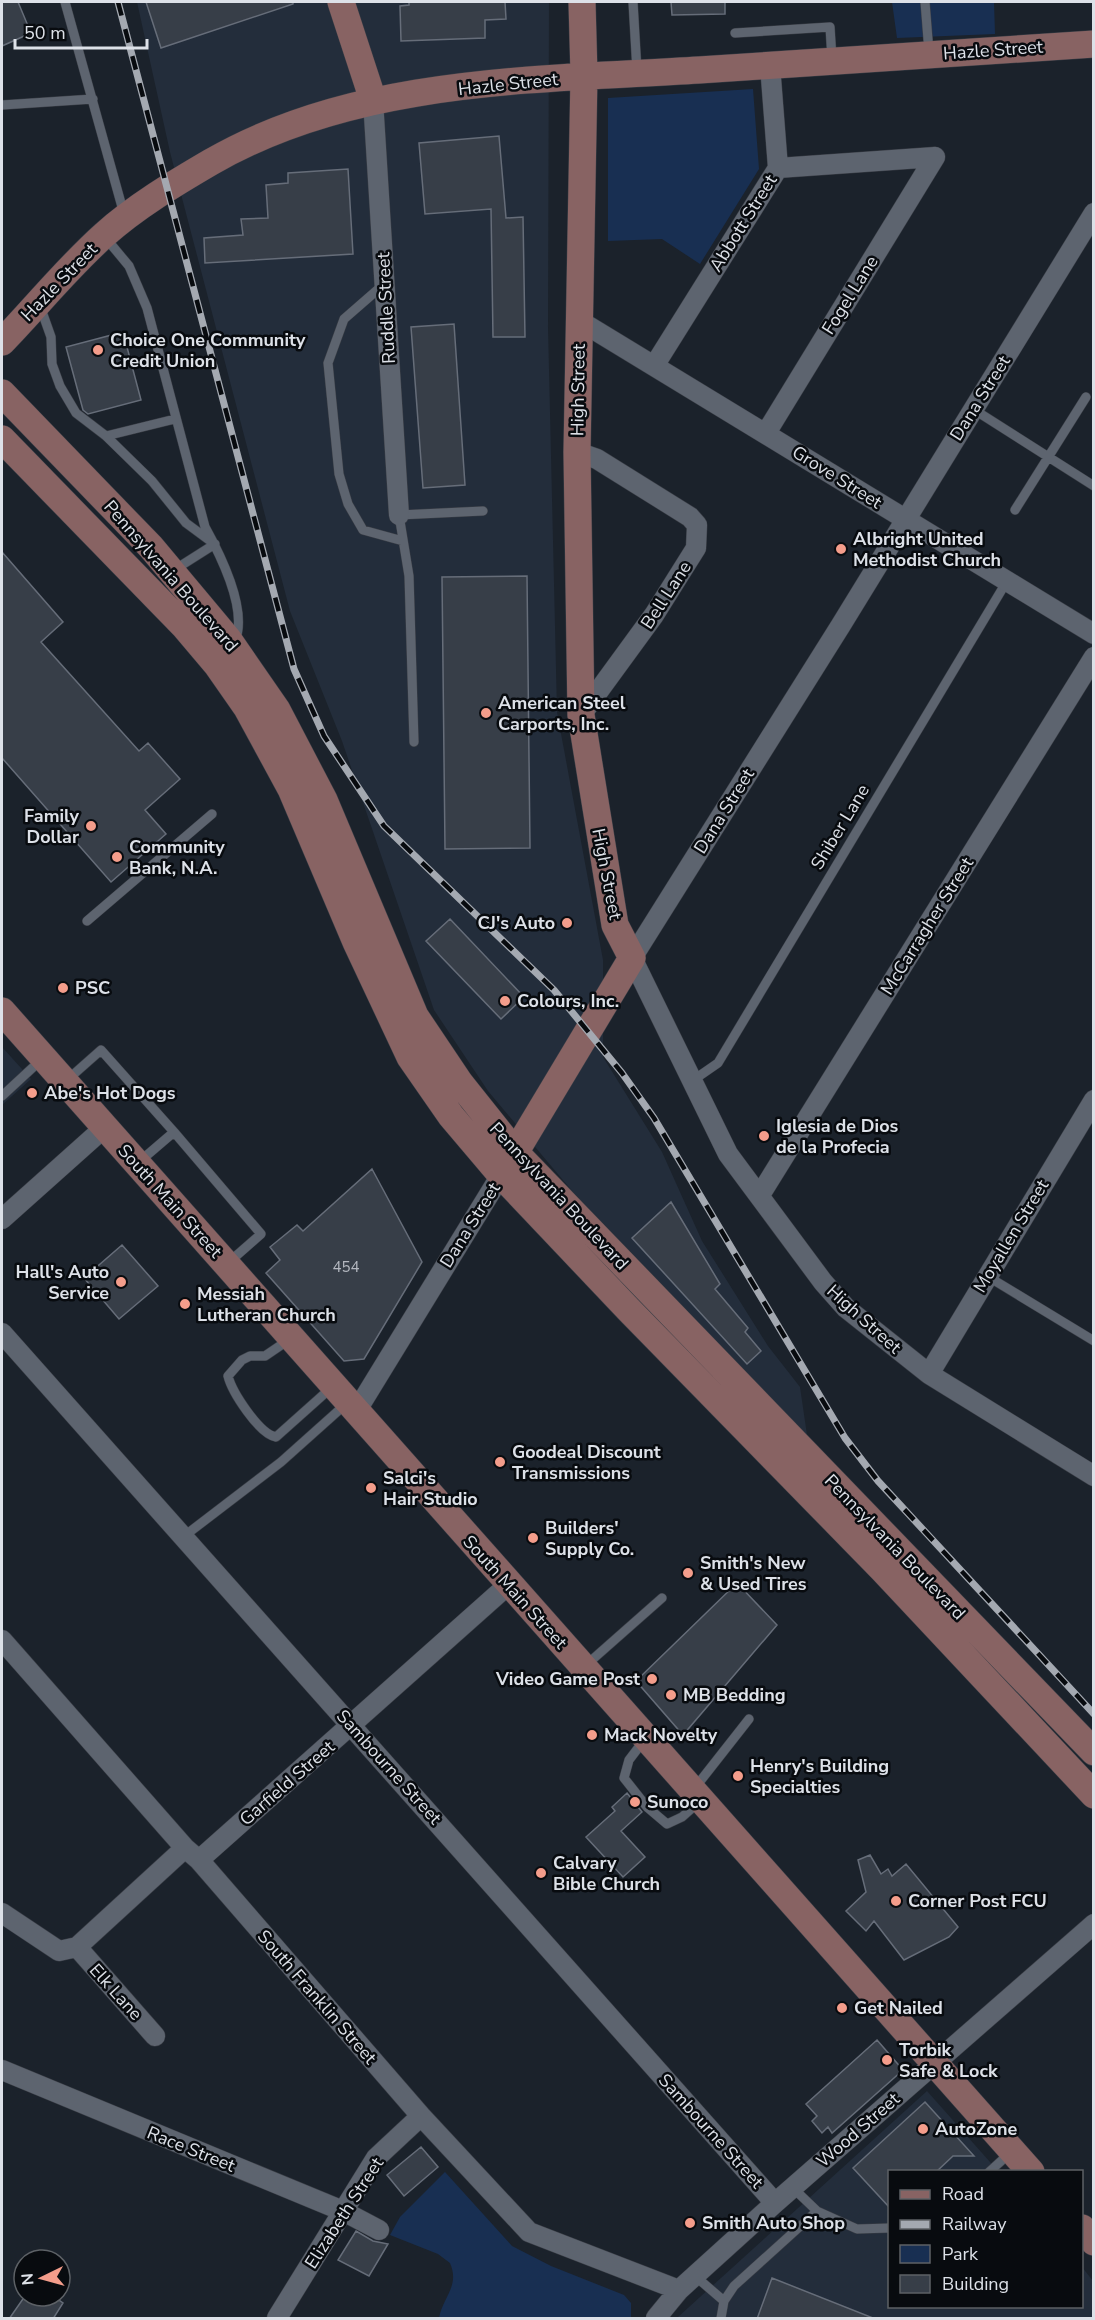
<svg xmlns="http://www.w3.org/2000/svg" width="1095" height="2320" font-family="'Nunito Sans',sans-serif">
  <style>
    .built { fill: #232d3b }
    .green { fill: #182f52 }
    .building { fill: #373e48; stroke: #666d79; stroke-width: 1.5 }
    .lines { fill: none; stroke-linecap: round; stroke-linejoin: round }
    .lane-casing { stroke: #3a3e46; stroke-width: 10 }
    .street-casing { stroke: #3a3e46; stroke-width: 21 }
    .secondary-casing { stroke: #3a3e46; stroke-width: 28 }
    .lane { stroke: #5d646f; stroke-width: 9 }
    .street { stroke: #5d646f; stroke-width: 20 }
    .secondary { stroke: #886363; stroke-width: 27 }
    .rail-casing { stroke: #a4a9b1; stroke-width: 7 }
    .rail { stroke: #080b0f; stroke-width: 4.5; stroke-dasharray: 14; stroke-linecap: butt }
    .poi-dot { fill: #f49d8b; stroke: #080b0f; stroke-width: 2 }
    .labels { text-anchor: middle; stroke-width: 5; stroke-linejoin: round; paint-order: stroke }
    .number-label { font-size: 15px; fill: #b4b8c0 }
    .street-label { font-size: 18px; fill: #dde1e8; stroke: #080b0f }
    .poi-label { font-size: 18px; font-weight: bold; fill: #dde1e8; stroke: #080b0f; text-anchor: start }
  </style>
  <rect width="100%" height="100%" fill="#1b222b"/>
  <path class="built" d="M137 2H549L548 327 557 712 603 960V1057L662 1152 702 1241 768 1346 800 1387 807 1435 573 1192 488 1091 434 1010 342 741 290 611 170 152Z
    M2 1047 31 1079 2 1105Z
    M927 2091 998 2171 890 2172V2306H1082V2267L1093 2281V2318L678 2317Z"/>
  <path class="green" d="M892 2H994L995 34 897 38Z
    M753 89 759 169 700 264 662 239 608 241V98Z
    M445 2172 512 2246 551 2266 624 2295 631 2303V2318H439C443 2297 460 2286 450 2263L438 2254 390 2235 400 2217Z"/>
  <path class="building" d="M2 2H18L31 33 2 46Z
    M146 2H293V4L161 48Z
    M409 2H505L506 19 485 20V38L401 41 400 6 409 5Z
    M671 2H725V14L672 15Z
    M499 136 506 218 523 217 525 337H493L491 209 425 214 419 143Z
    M348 169 353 254 205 263 204 238 243 235 241 219 268 218 266 185 288 183V173Z
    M454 324 465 485 423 488 411 327Z
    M123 332 141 400 88 414 83 410 66 347Z
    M2 552 63 622 41 642 139 751 148 743 180 779 145 810 166 834 111 882 2 758Z
    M527 576 530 848 445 849 442 577Z
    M450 919 524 997 501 1019 426 941Z
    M372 1169 422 1262 364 1359 344 1361 266 1273 280 1260 270 1247 297 1225 303 1231Z
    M671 1202 720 1284 715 1289 748 1328 745 1332 761 1351 747 1364 632 1238Z
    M122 1245 158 1286 119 1319 84 1278Z
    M737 1583 777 1625 683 1735 636 1681Z
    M627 1793 642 1812 621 1831 645 1857 623 1877 586 1837 615 1811 612 1807Z
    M870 1855 881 1874 888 1869 892 1876 906 1864 958 1927 949 1937 904 1960 874 1921 866 1931 846 1911 866 1892 858 1860Z
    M877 2040 903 2070 832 2133 828 2127 822 2133 812 2121 817 2116 806 2104Z
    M925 2102 974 2156H953L936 2172H890V2208L853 2168Z
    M421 2147 438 2167 404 2196 387 2175Z
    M356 2231 373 2241 388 2244 369 2276 338 2260Z
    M772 2278 873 2318V2319H757Z
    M25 2296H53L63 2303 53 2319H9Z"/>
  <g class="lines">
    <g class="lane-casing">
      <path id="lane" d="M65 2 124 214
        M633 2 637 71
        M925 2 929 52
        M735 33 830 27 832 59
        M2 105 93 99
        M104 236 129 266 147 308 205 527C221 556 248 610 235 641
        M383 285 344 319 328 363 339 474 348 504 363 530 403 541
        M40 306 51 337 52 364 60 386 76 413 106 436 152 481 186 523 213 543
        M973 409 1094 486
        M106 436 175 419
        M1015 510 1086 397
        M174 570 215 544
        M414 742 409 576 399 515 483 511
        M87 921 212 814
        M66 1081 101 1050 174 1132 139 1162
        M692 1081 718 1063 1007 581
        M2 1096 42 1059
        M174 1132 261 1234 228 1263
        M987 1276 1094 1341
        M290 1339 265 1356H250L242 1360 228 1376C232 1392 259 1434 276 1437L332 1387
        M183 1537 281 1462 347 1403
        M585 1666 662 1598
        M645 1739 629 1760 624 1778 647 1807 667 1824 682 1817 699 1802
        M694 1789 749 1719
        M989 2172 1010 2153
        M817 2211 857 2229 890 2228
        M695 2276 724 2301
        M721 2318 724 2301 734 2286 817 2211 793 2188"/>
    </g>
    <g class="street-casing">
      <path id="street" d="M373 100 399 515
        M778 168 935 157
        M1094 213 841 625 632 958 728 1154 823 1282 846 1308 929 1374 1094 1476
        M580 321 1094 634
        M654 366 778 168 770 65
        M766 433 935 157
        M577 452 597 459 690 517 697 525 696 548 654 615 581 715
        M760 1195 1094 657
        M2 1219 105 1127
        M2 1333 775 2203
        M929 1374 1094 1100
        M357 1410 501 1175
        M2 1640 185 1848 199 1860 421 2116 529 2232 679 2290
        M199 1860 508 1585
        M2 1913 59 1951 77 1947 185 1848
        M77 1947 155 2036
        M2 2070 343 2211 379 2230
        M277 2318 376 2158 421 2116
        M656 2318 679 2290 775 2203 1094 1924"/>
    </g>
    <g class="secondary-casing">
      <path id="secondary" d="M341 2 373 100
        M2 342C36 307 67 268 104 235 135 207 175 183 211 162 356 78 537 80 699 70 831 62 962 52 1094 44
        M2 393 151 547 228 639 277 710 324 800 415 1016 460 1083 515 1152 1094 1752
        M2 439 184 626 217 665 247 708 291 789 356 942 410 1057 451 1116 501 1175 628 1309 883 1570 1094 1795
        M2 1011 1031 2172
        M507 1166 632 958 615 925 581 715 577 452 584 75 582 2
        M1082 2228 1094 2242"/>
    </g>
    <use href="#lane" class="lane"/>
    <use href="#street" class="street"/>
    <use href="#secondary" class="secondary"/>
    <g class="rail-casing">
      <path id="rail" d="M118 2 294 669 324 736 384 826 554 990 622 1073 654 1118 845 1438 878 1481 1094 1714"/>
    </g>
    <use href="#rail" class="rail"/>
  </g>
  <g class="poi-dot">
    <circle cx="98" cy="350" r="6"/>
    <circle cx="841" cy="549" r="6"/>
    <circle cx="486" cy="713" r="6"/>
    <circle cx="91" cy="826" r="6"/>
    <circle cx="117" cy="857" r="6"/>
    <circle cx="567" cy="923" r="6"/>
    <circle cx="63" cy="988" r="6"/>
    <circle cx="505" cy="1001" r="6"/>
    <circle cx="32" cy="1093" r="6"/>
    <circle cx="764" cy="1136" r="6"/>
    <circle cx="121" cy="1282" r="6"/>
    <circle cx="185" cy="1304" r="6"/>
    <circle cx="500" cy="1462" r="6"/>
    <circle cx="371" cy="1488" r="6"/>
    <circle cx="533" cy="1538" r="6"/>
    <circle cx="688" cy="1573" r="6"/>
    <circle cx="652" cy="1679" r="6"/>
    <circle cx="671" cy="1695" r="6"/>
    <circle cx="592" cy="1735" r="6"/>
    <circle cx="738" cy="1776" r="6"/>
    <circle cx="635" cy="1802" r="6"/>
    <circle cx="541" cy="1873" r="6"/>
    <circle cx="896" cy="1901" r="6"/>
    <circle cx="842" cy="2008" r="6"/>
    <circle cx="887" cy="2060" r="6"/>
    <circle cx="923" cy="2129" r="6"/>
    <circle cx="690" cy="2223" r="6"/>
  </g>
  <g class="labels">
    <g class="number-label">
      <text x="346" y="1272">454</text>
    </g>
    <g class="street-label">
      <text transform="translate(993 50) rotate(-4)" y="6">Hazle Street</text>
      <text transform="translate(508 84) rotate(-6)" y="6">Hazle Street</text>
      <text transform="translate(743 223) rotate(-58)" y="6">Abbott Street</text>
      <text transform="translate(59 282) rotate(-46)" y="6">Hazle Street</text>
      <text transform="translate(850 295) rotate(-58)" y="6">Fogel Lane</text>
      <text transform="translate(386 308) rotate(-93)" y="6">Ruddle Street</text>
      <text transform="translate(578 390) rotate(-89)" y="6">High Street</text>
      <text transform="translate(980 398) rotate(-58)" y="6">Dana Street</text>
      <text transform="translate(837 477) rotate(32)" y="6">Grove Street</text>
      <text transform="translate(171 576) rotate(49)" y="6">Pennsylvania Boulevard</text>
      <text transform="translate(666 595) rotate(-57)" y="6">Bell Lane</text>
      <text transform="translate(724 811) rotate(-58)" y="6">Dana Street</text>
      <text transform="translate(840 827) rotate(-59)" y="6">Shiber Lane</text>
      <text transform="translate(607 874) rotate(79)" y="6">High Street</text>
      <text transform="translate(927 926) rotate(-58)" y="6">McCarragher Street</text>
      <text transform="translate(559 1196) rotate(47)" y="6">Pennsylvania Boulevard</text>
      <text transform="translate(170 1201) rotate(48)" y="6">South Main Street</text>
      <text transform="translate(470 1225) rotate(-58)" y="6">Dana Street</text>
      <text transform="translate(1011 1236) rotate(-59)" y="6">Moyallen Street</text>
      <text transform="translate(864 1319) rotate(42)" y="6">High Street</text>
      <text transform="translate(895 1547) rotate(46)" y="6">Pennsylvania Boulevard</text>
      <text transform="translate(515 1592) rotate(48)" y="6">South Main Street</text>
      <text transform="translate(389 1767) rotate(48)" y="6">Sambourne Street</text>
      <text transform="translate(287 1783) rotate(-41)" y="6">Garfield Street</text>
      <text transform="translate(116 1992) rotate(48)" y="6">Elk Lane</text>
      <text transform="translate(317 1997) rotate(49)" y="6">South Franklin Street</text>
      <text transform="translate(858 2130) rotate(-41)" y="6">Wood Street</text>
      <text transform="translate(711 2131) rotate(48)" y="6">Sambourne Street</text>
      <text transform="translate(191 2149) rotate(22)" y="6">Race Street</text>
      <text transform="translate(344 2213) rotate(-57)" y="6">Elizabeth Street</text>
    </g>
    <g class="poi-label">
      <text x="110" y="346">Choice One Community<tspan x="110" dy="21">Credit Union</tspan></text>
      <text x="853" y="545">Albright United<tspan x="853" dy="21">Methodist Church</tspan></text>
      <text x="498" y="709">American Steel<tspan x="498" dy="21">Carports, Inc.</tspan></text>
      <text x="79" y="822" text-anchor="end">Family<tspan x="79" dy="21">Dollar</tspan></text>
      <text x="129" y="853">Community<tspan x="129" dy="21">Bank, N.A.</tspan></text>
      <text x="555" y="929" text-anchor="end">CJ's Auto</text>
      <text x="75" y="994">PSC</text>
      <text x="517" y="1007">Colours, Inc.</text>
      <text x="44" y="1099">Abe's Hot Dogs</text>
      <text x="776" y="1132">Iglesia de Dios<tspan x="776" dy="21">de la Profecia</tspan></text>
      <text x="109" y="1278" text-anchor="end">Hall's Auto<tspan x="109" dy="21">Service</tspan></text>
      <text x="197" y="1300">Messiah<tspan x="197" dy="21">Lutheran Church</tspan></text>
      <text x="512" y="1458">Goodeal Discount<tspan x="512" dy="21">Transmissions</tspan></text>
      <text x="383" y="1484">Salci's<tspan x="383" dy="21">Hair Studio</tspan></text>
      <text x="545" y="1534">Builders'<tspan x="545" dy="21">Supply Co.</tspan></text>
      <text x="700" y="1569">Smith's New<tspan x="700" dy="21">&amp; Used Tires</tspan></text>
      <text x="640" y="1685" text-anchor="end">Video Game Post</text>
      <text x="683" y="1701">MB Bedding</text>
      <text x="604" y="1741">Mack Novelty</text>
      <text x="750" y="1772">Henry's Building<tspan x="750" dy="21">Specialties</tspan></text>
      <text x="647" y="1808">Sunoco</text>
      <text x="553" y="1869">Calvary<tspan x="553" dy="21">Bible Church</tspan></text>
      <text x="908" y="1907">Corner Post FCU</text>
      <text x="854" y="2014">Get Nailed</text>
      <text x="899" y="2056">Torbik<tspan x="899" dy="21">Safe &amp; Lock</tspan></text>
      <text x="935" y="2135">AutoZone</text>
      <text x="702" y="2229">Smith Auto Shop</text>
    </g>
  </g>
  <rect width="1095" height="2320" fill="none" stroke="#dde1e8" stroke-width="6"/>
  <rect x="888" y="2170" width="195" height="138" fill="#080b0f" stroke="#5d6166" stroke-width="1.5"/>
  <rect x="900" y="2190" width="30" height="9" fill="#886363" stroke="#5d6166" stroke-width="1.5"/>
  <text x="942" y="2200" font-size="18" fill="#dde1e8">Road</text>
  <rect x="900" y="2220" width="30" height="9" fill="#a4a9b1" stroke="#5d6166" stroke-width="1.5"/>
  <text x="942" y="2230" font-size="18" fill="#dde1e8">Railway</text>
  <rect x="900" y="2245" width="30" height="18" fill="#182f52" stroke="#5d6166" stroke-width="1.5"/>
  <text x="942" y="2260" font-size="18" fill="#dde1e8">Park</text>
  <rect x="900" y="2275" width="30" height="18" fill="#373e48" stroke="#5d6166" stroke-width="1.5"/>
  <text x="942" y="2290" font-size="18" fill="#dde1e8">Building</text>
  <g transform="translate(42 2278) rotate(265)"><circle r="28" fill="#080b0f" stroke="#5d6166" stroke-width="1.5"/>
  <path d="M0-4.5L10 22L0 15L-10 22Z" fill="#f49d8b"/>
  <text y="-9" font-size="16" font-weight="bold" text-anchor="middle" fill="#dde1e8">N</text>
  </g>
  <path d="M15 39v9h132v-9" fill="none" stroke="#dde1e8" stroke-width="3"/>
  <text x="24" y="39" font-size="18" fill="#dde1e8" stroke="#080b0f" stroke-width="4.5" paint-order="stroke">50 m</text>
</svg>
